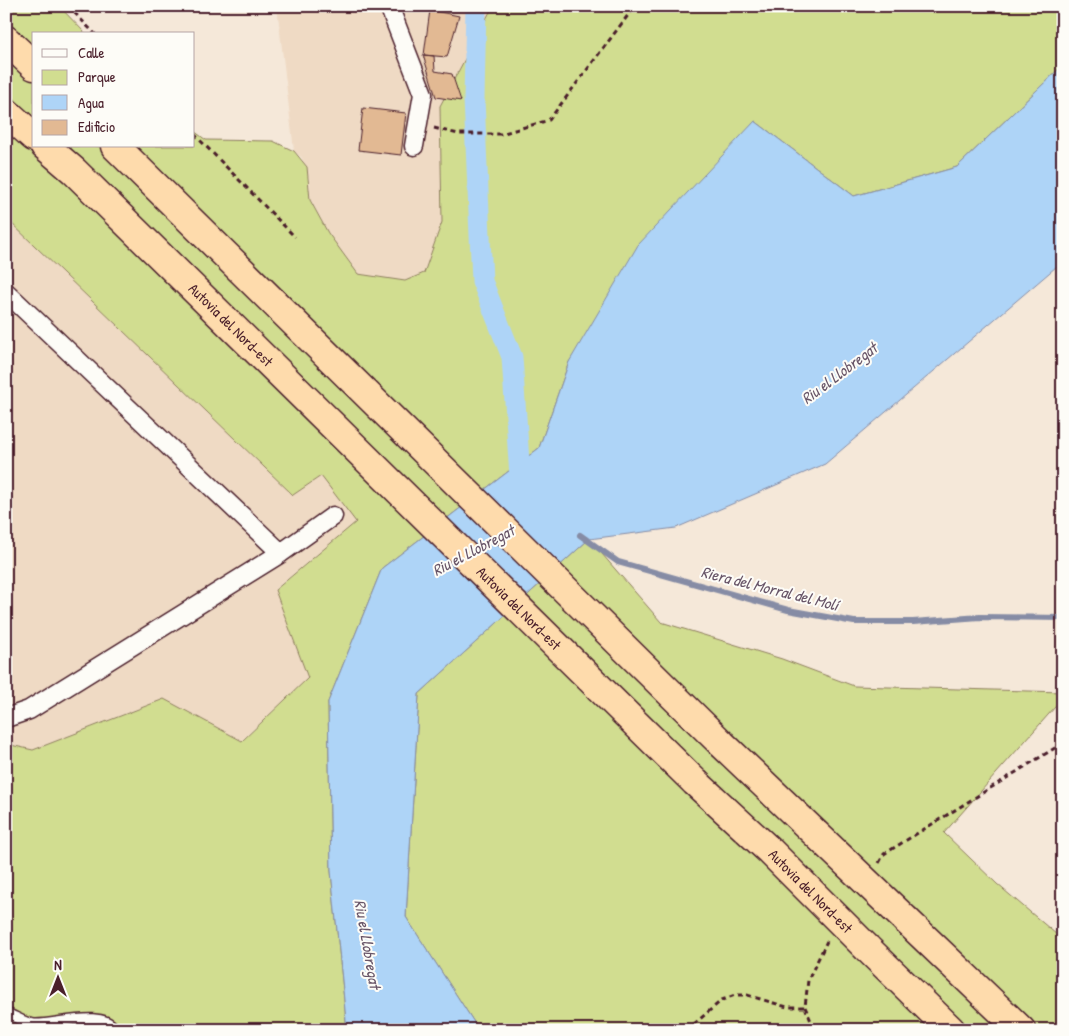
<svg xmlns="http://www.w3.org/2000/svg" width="1069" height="1036" font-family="'Patrick Hand',sans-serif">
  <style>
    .built { fill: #efdac4 }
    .green { fill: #d1dd90; stroke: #8e7e5e }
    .water { fill: #aed4f7; stroke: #868ca5 }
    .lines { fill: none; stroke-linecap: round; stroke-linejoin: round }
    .stream { stroke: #868ca5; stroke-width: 6 }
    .canal { stroke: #aed4f7; stroke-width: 21 }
    .building { fill: #e2b993; stroke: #4a1f2b }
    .service-casing { stroke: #4a1f2b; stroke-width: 12 }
    .minor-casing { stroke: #4a1f2b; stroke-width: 21 }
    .motorway-casing { stroke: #4a1f2b; stroke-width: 31 }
    .path { stroke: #4a1f2b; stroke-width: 3; stroke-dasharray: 5 4; stroke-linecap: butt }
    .service { stroke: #fdfcf7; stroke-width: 9 }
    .minor { stroke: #fdfcf7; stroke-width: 18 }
    .motorway { stroke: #fedbac; stroke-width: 28 }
    .motorway-bridge-casing { stroke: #4a1f2b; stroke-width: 31; stroke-linecap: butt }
    .motorway-bridge { stroke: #fedbac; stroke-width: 28 }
    .labels { text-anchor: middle; stroke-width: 4; stroke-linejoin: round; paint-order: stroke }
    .street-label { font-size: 15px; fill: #4a1f2b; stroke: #fdfcf7 }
    .water-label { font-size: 16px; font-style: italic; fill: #685568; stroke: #fdfcf7 }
  </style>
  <rect width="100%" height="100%" fill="#f5e8d9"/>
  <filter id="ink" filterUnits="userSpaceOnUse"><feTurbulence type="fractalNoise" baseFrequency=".02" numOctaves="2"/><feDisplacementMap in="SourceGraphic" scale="10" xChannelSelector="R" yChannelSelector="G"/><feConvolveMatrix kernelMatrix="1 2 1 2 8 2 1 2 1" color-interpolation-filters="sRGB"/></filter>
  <g filter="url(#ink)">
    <path class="built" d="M277 6H493L440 106 442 222 424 273 405 281 358 274 328 233 310 199 309 179 302 158 294 151Z
      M6 218 293 495 321 476 356 522 275 589 308 678 241 741 163 699 33 750 6 744Z"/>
    <path class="green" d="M6 6H59L86 34H34V146H194V131L206 140 273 141 294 151 307 167 310 200 328 233 358 274 405 281 424 273 442 222 440 106 493 6H1063V65L957 167 854 196 755 121 569 362 539 448 382 568 328 702 331 871 347 1030H6V744L33 750 164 699 242 741 308 678 275 590 356 522 321 476 293 495 6 218Z
      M589 539 661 622 782 659 854 686 1063 692V698L944 833 997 884 1063 940V1030H479L406 917 419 694Z"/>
    <path class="water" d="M1063 65V261L825 464 676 528 589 539 419 694 406 917 479 1030H347L331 871 328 702 382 568 539 448 569 362 638 245 755 121 854 196 957 167Z"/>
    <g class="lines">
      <path class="stream" d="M580 535 618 562 788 610 854 622H913L980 617 1063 618"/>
      <path class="canal" d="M476 6 474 99 482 281 512 357 521 492"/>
    </g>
    <path class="building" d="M430 10 459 16 447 57 424 55Z
      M423 55 434 56 435 71 452 74 461 101 436 97Z
      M363 108 406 113 401 155 358 150Z"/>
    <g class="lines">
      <g class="service-casing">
        <path id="service" d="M6 1013C15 1016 26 1024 35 1024 55 1025 106 1008 115 1030"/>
      </g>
      <g class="minor-casing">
        <path id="minor" d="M389 6 423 94 414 146
          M6 292 281 553 333 516
          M6 718 29 710 281 553"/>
      </g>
      <g class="motorway-casing">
        <g id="motorway">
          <path d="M6 40 34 66"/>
          <path d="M6 112 34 137"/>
          <path id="s1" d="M45 146 74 171 695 782"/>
          <path d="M115 146 722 744"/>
          <path d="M906 920 1021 1030"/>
          <path d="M867 948 951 1030"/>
        </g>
      </g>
      <path class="path" d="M68 6 95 34
        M434 128 458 134H501L549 120 635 6
        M194 134 295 237
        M879 863 884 854 1063 743
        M805 1007 815 1030
        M687 1030 722 1000 735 995H747L787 1007H805L808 980 827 941"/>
      <use href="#service" class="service"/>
      <use href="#minor" class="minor"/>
      <use href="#motorway" class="motorway"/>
      <g class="motorway-bridge-casing">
        <g id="motorway-bridge">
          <path d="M722 744 906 920"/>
          <path id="s2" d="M695 782 770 851 867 948"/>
        </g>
      </g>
      <use href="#motorway-bridge" class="motorway-bridge"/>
    </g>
  </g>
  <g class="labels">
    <g class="street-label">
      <text dy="5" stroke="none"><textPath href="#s1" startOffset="258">Autovia del Nord-est</textPath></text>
      <text dy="5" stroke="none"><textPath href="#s1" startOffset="662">Autovia del Nord-est</textPath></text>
      <text dy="5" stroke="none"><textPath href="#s2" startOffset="159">Autovia del Nord-est</textPath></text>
    </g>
    <g class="water-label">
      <text transform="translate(839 373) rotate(-37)" y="6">Riu el Llobregat</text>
      <text transform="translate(473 550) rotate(-28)" y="6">Riu el Llobregat</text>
      <text transform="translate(770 588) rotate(14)" y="6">Riera del Morral del Molí</text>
      <text transform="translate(368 944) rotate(80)" y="6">Riu el Llobregat</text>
    </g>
  </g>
  <rect width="1069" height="1036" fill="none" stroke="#fdfcf7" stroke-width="25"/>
  <rect x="12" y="12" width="1044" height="1011" fill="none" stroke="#4a1f2b" stroke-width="2" filter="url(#ink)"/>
  <rect x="32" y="32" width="162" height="115" fill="#fdfcf7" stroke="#b5a4a5"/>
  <rect x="42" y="49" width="25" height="8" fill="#fdfcf7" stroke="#b5a4a5"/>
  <text x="78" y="58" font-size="15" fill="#4a1f2b">Calle</text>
  <rect x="42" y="70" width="25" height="15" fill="#d1dd90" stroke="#b5a4a5"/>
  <text x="78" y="82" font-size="15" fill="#4a1f2b">Parque</text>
  <rect x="42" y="95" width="25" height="15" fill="#aed4f7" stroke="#b5a4a5"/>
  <text x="78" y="108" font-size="15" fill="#4a1f2b">Agua</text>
  <rect x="42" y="120" width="25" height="15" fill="#e2b993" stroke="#b5a4a5"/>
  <text x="78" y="132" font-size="15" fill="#4a1f2b">Edificio</text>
  <g transform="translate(58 978)" stroke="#fdfcf7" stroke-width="4" paint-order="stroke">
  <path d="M0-4L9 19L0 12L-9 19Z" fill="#4a1f2b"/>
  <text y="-8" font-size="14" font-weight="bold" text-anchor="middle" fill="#4a1f2b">N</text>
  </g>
</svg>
